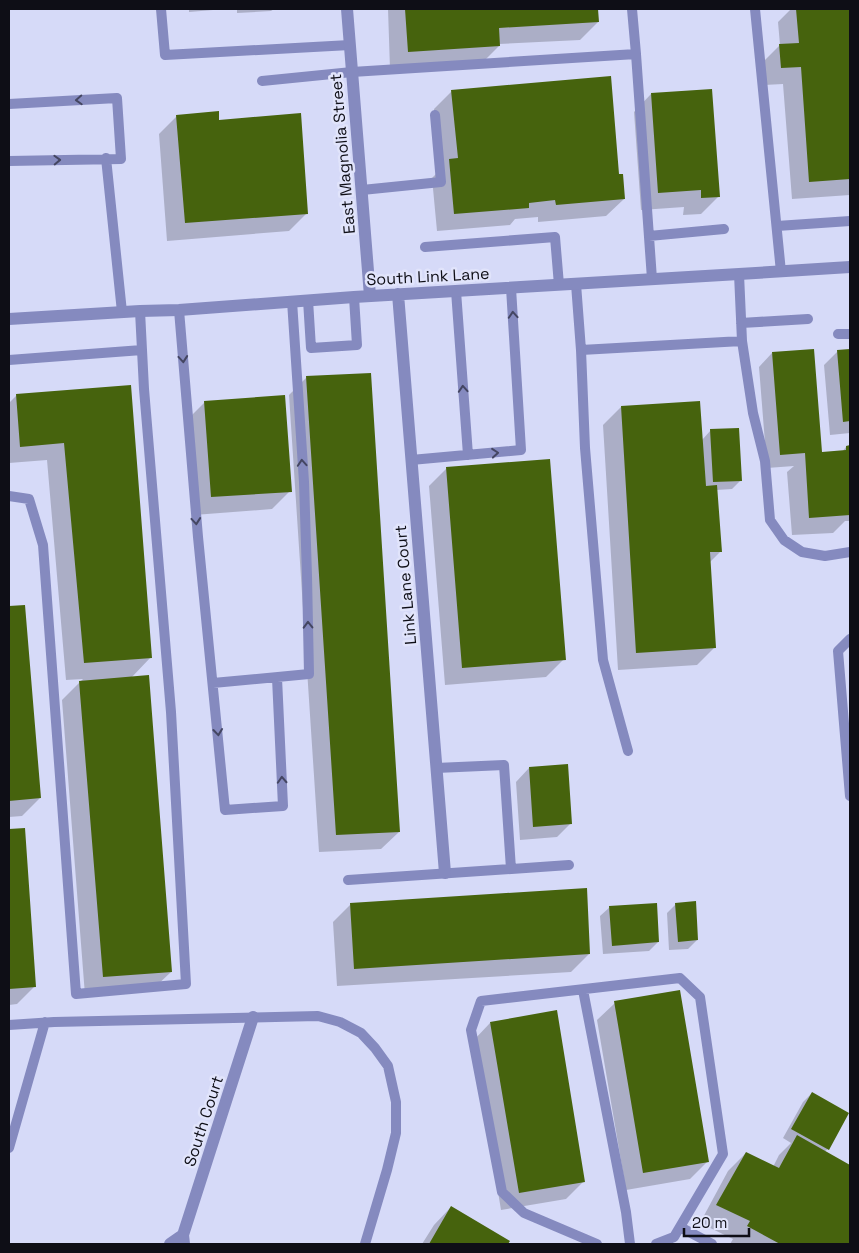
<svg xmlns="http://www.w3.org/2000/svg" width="859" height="1253" font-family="'Space Grotesk',sans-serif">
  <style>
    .built { fill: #d6daf8 }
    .shadow { fill: #0003 }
    .building { fill: #46630d }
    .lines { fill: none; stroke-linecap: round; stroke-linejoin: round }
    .lane { stroke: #858abf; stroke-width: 10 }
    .street { stroke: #858abf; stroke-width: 12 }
    .oneway { stroke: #444662 }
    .labels { text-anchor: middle; stroke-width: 5; stroke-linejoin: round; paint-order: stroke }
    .street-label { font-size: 16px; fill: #0e0e16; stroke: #e1e4fb }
  </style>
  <rect width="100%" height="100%" fill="#e1e4fb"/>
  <path class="built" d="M9 9H850V1244H9Z"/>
  <path class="shadow" d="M189 9H225L189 12Z
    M237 9H274L271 11 237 13Z
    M388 9H597L598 22 580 40 499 44V46L481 64 390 69Z
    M791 9H850V195L792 199 783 84 764 85 762 63 780 45 778 22Z
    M452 91 618 175 624 199 606 216 538 222V217L515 219 510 225 437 231 432 178 440 170 434 109Z
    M651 94 719 196 701 214 683 215 684 207 641 210 634 112Z
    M177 116 218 121 307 213 289 231 167 241 159 134Z
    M850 350V433L830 435 824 365 838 351Z
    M772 353 821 453 842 452 846 447 850 446V521H845L833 533 792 535 787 472 794 466 767 468 759 367Z
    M307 377 399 832 381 849 319 852 289 395Z
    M129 386 151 657 131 678 171 972 153 989 85 995 62 700 83 679 66 680 47 460 9 463V403L17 395Z
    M205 402 290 491 272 509 194 515 187 420Z
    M621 407 702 440 711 430 741 480 732 489 716 490 721 551 709 563 715 647 697 665 618 670 603 425Z
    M447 468 564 659 546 677 445 685 429 486Z
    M24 606 40 798 22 816 9 817V608Z
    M529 768 571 823 557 837 520 840 516 782Z
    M24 829 35 986 17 1004 9 1005V830Z
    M351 904 589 954 571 972 337 986 333 922Z
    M676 904 697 940 688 949 669 950 667 913Z
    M610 907 658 942 649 951 603 954 600 916Z
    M615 1003 708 1161 690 1179 626 1190 597 1020Z
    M490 1023 584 1181 566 1199 501 1210 473 1041Z
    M812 1093 828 1149 824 1152 850 1167V1244H730L733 1239 700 1223 728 1171 746 1153 773 1167 779 1155 791 1143 783 1138 803 1102Z
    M451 1207 508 1241 506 1244H422L434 1225Z"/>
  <path class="building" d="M405 9H598L599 22 499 28 500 46 408 52Z
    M796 9H850V179L809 182 801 67 781 68 779 44 799 43Z
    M611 76 619 174H623L625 199 556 205 555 200 529 203V208L454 214 449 159 458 158 451 90Z
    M712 89 720 197 701 198V190L658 193 651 93Z
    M219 111V120L301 113 308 214 185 223 176 115Z
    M814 349 822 452 846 450V446L850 445V515L809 518 805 453 780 455 772 352Z
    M850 349V421L843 422 837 350Z
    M371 373 400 832 336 835 306 376Z
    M131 385 152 658 84 663 64 443 20 447 16 394Z
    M285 395 292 492 211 497 204 401Z
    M700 401 706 486 717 485 722 552H710L716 648 636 653 621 406Z
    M739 428 742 481 713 482 710 429Z
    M550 459 566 660 462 668 446 467Z
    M25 605 41 798 9 801V606Z
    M149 675 172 972 103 977 79 681Z
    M568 764 572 824 533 827 529 767Z
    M25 828 36 987 9 989V829Z
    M587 888 590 954 354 969 350 903Z
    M696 901 698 940 678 942 675 903Z
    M657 903 659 942 612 946 609 906Z
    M680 990 709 1162 643 1173 614 1001Z
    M557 1010 585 1182 519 1193 490 1022Z
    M812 1092 849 1113 829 1150 791 1129Z
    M797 1135 850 1165V1244H780L747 1226 750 1221 716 1205 746 1152 779 1168Z
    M451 1206 510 1241 508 1244H429Z"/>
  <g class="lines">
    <path class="lane" d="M161 9 165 55 350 45
      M632 9 636 54
      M755 9 781 272
      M262 81 352 72 636 54 652 279
      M9 104 117 98 121 159 9 161
      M106 158 122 312
      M362 190 441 182 435 115
      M777 226 850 221
      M649 236 724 229
      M425 247 555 237 559 285
      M576 284 581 350 742 341 739 274
      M456 291 468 455
      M308 300 311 348 357 345 354 297
      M179 310 198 537 225 810 283 806 277 678
      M741 323 808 319
      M838 334H850
      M742 341 753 413 765 461 770 520 784 540 802 552 825 556 850 552
      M581 350 585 448 603 660 628 751
      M9 360 142 350
      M411 460 521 450 511 288
      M9 496 29 499 43 545 76 994 186 984 171 712 144 389 140 311
      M850 639 838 651 850 796
      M213 683 309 674 307 576 304 482 292 301
      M436 768 504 765 511 869
      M348 880 569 865
      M583 990 626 1212 630 1244
      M9 1025 54 1022 318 1016 340 1022 361 1033 375 1048 388 1066 396 1102V1133L387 1170 365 1244
      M9 1148 45 1022
      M680 1227 712 1244
      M597 1244 524 1213 502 1192 471 1030 481 1001 680 978 700 997 723 1154 674 1237 656 1244"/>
    <path class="street" d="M347 9 370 296
      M398 294 445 873
      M9 319 140 311 179 310 354 297 739 274 850 267
      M183 1235 253 1017
      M170 1244 183 1235 184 1244"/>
  </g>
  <defs><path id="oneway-chevron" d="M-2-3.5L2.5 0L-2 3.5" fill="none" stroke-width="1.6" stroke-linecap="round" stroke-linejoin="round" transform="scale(1.25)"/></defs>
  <g class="oneway">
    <use href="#oneway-chevron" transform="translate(79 100) rotate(177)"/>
    <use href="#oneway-chevron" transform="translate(57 160) rotate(-2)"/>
    <use href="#oneway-chevron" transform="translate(513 315) rotate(-94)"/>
    <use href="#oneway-chevron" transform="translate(183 359) rotate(85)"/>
    <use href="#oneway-chevron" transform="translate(463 389) rotate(-94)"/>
    <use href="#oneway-chevron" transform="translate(495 453) rotate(-5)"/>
    <use href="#oneway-chevron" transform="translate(302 463) rotate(-94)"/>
    <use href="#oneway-chevron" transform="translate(196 521) rotate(85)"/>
    <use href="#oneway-chevron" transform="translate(308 625) rotate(-91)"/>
    <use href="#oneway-chevron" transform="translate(218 732) rotate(84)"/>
    <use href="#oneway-chevron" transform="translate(282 780) rotate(-93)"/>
  </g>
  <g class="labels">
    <g class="street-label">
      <text transform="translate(342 154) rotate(-95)" y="6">East Magnolia Street</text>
      <text transform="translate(428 276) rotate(-3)" y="6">South Link Lane</text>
      <text transform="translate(405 585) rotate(-95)" y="6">Link Lane Court</text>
      <text transform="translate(203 1121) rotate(-72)" y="6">South Court</text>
    </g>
  </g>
  <rect width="859" height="1253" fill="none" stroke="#0e0e16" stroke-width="20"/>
  <path d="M684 1228v8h65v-8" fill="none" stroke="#0e0e16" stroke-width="2.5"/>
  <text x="692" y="1228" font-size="15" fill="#0e0e16" stroke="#e1e4fb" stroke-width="4" paint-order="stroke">20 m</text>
</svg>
